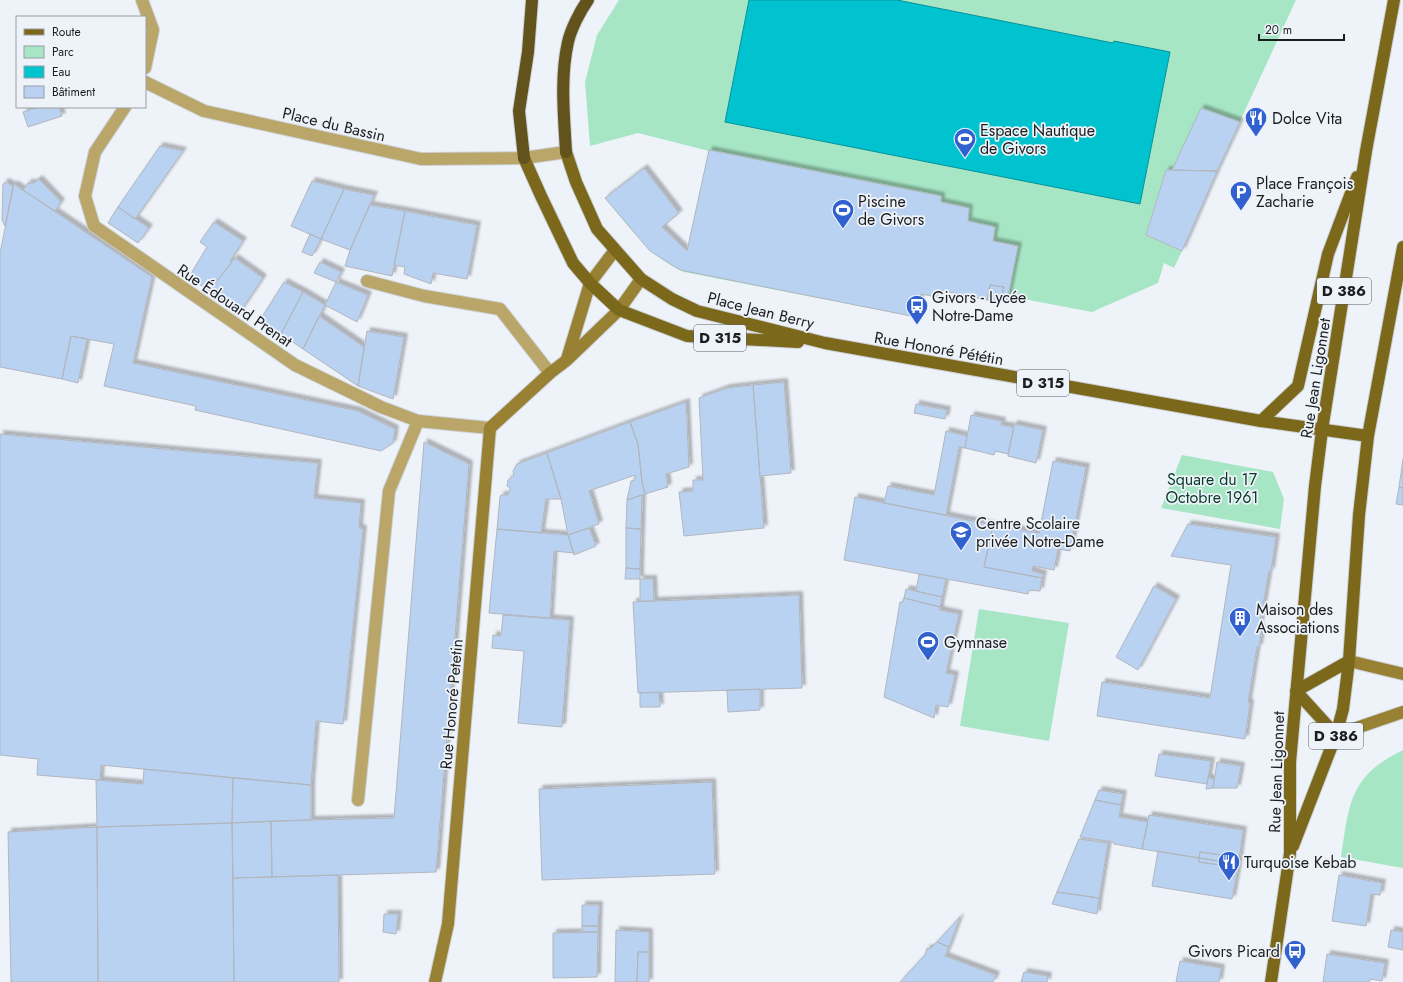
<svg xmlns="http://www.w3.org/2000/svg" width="1403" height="982" font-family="Jost,sans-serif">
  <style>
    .green { fill: #a7e6c5 }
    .water { fill: #00c3cf; stroke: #08919a }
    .building { fill: #bad2f1; stroke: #b1b6bd; filter: url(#shadow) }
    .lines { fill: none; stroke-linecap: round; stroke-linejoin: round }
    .lane-casing { stroke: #ccd1d7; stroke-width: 14 }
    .street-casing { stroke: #ccd1d7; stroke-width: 14 }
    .secondary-casing { stroke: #ccd1d7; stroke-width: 14 }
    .primary-casing { stroke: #ccd1d7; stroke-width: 14 }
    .highway-casing { stroke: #ccd1d7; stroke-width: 14 }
    .lane { stroke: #b9a668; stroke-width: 12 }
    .street { stroke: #b9a668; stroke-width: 12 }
    .secondary { stroke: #988132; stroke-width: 12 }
    .primary { stroke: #7c681b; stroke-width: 12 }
    .highway { stroke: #62521c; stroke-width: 12 }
    .labels { text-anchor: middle; stroke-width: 3.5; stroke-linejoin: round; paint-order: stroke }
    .shield { fill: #eef3fa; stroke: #5a5d61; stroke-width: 1 }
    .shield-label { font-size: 15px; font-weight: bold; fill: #1b1d1f }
    .poi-label { font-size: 16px; fill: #1b1d1f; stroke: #eef3fa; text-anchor: start }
    .street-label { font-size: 16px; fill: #1b1d1f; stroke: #eef3fa }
    .park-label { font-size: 16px; fill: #083a26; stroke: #eef3fa }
  </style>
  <defs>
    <filter id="shadow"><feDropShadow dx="3.5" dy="-3.5" stdDeviation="1" flood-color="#0004"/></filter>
  </defs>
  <rect width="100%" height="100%" fill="#eef3fa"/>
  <path class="green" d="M619 0H1296L1217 171 1166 170 1146 235 1182 251 1174 268 1164 263 1158 283 1092 312 1008 296 1006 303 939 290 937 297 921 294 916 317 684 272C650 258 628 225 605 198L644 168 679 213 663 227 674 240 687 251 709 151 638 133 590 146 585 82 597 35Z
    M1182 455 1273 472 1284 499 1280 529 1161 508Z
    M979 609 1069 623 1049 741 960 726Z
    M1403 750V868L1341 857C1349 804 1349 776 1403 750Z"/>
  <path class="water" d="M749 0H897L1113 43 1114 41 1170 52 1140 204 725 122Z"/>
  <path class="building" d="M39 107H59L62 116 28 127 23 112Z
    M1201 108 1240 122 1217 171 1172 170Z
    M160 146 183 151 135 219 118 207Z
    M709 150 941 196V202L969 208 968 221 995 227 993 241 1018 246 1008 296 1002 295 1004 287 990 285 987 300 939 290 937 297 921 294 916 317 680 270 650 251 605 198 644 168 679 213 662 227 687 251Z
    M1166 170 1217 171 1182 251 1146 235Z
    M39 179 61 202 55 211 23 190 28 183H34Z
    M312 181 344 189 321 239 291 226Z
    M6 182 13 186 5 226 2 220 3 184Z
    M14 184 152 277 133 363 358 411 395 429 393 443 381 451 195 410 196 406 104 386 114 344 87 339 71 336 62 379 0 367V253Z
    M344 189 374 195 350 250 321 239Z
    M370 205 405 211 392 276 345 266 350 250Z
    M118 207 149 228 138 243 108 223Z
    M405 211 477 225 467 279 433 273 431 284 404 274 405 267 394 265Z
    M214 222 243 241 230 261 232 262 209 291 189 277 207 247 200 242Z
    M310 234 321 239 312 256 302 252Z
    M235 258 263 278 240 312 209 291Z
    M320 262 341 272 336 282 314 273Z
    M284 282 303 292 281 334 260 320Z
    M336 282 368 295 357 322 325 305Z
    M990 285 1004 287 1002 295 1008 296 1006 303 987 300Z
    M303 292 325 305 303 349 281 334Z
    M319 316 364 347 358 386 303 349Z
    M367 331 404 337 393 399 358 386Z
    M71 336 87 339 78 383 62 379Z
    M784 382 791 473 760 476 753 385Z
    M753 385 764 528 684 536 679 492 693 491V480H703L699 398 727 388Z
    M686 402 689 467 666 474 668 487 645 494 642 482 638 444 630 422Z
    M916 404 947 410 945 419 914 413Z
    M971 415 1002 421 1001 425 1014 427 1008 454 995 451 994 455 965 448Z
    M630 422 638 444 642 482 645 494 627 500 631 481 635 480V475L589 491 599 524 568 535 561 499 547 453Z
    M1014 424 1043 430 1036 463 1008 456Z
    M946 431 967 436 965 448 959 447 946 515 884 503 888 486 934 495Z
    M0 434 318 463 314 498 361 503 359 528 363 529 343 724 316 721 311 785 101 765 100 780 37 775 38 759 0 755Z
    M424 442 469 464 436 872 272 877 271 821 394 818Z
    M547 453 561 499H546L541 533 497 529 500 497 501 495H508L510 488 507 486 508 480 514 475 513 471 517 464Z
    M1403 459V488L1399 487Z
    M1053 461 1086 467 1070 551 1058 549 1054 570 1033 566 1032 571 1043 574 1042 578 984 567 993 525 1039 533Z
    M1399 487 1403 488V505L1396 504Z
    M642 495 641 529 626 528 627 500Z
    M855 497 993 525 984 567 1042 578 1040 591 1029 590 1028 594 844 560Z
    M1188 524 1276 537 1271 571H1269L1259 628H1262L1259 647H1257L1248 702 1250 703 1245 739 1097 716 1102 682 1210 698 1231 565 1171 556Z
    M589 528 596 546 574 555 568 535Z
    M626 528 641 529 640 569 626 568Z
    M497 529 568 535 574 553 554 551 550 618 489 613Z
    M626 568 640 569V579H625Z
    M919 574 946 579 942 597 916 591Z
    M640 579H653L654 601H640Z
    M1154 586 1176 599 1138 670 1116 657Z
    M906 589 942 597 940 607 904 598Z
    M799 595 802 688 638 693 633 602Z
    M904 598 940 607V610L959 614 946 673 955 675 948 707 936 705 934 718 884 697 900 602H903Z
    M503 615 570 620 562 727 518 723 524 651 492 648 493 635 501 636Z
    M760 689V710L728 712 727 690Z
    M659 692 660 707H640V693Z
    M1159 754 1211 761 1207 784 1155 776Z
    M1217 762 1241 766 1237 788H1213Z
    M144 769 233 778 232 823 97 827 96 780 143 784Z
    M233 778 311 785V820L232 823Z
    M1208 778 1214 779 1213 788 1206 789Z
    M712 782 715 874 542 880 539 789Z
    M1099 790 1123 794 1121 805 1095 800Z
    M1095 800 1121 805 1119 817 1148 822 1142 849 1114 844V842L1080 837Z
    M1149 815 1243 830 1239 860 1222 857V855L1200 852 1199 858 1142 849Z
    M271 821 272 877 233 878 232 823Z
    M232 823 234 982H98L97 827Z
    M97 827 98 982H11L8 832Z
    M1079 839 1108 843 1099 898 1057 892Z
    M1158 851 1199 858V862L1220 865V863L1238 866 1232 899 1152 886Z
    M1200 852 1222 855V857L1239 860 1238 864 1199 858Z
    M1199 858 1238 864V866L1220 863V865L1199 862Z
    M338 875 339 982H234L233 878Z
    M1339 875 1382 883 1380 895 1371 894 1366 926 1332 921Z
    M1057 892 1099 898 1097 914 1052 904Z
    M582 905H599L598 926H582Z
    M384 914H398L396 934 383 932Z
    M960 917 949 947 937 942Z
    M582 926H598V932H582Z
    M616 930 649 932V952H638L637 982H615Z
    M1391 930 1403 932V950L1388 947Z
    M598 932 597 977 553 978V933Z
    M937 942 949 947 945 956 996 975 993 982H900L925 955 927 948 930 949Z
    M638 952H649V982H637Z
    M1327 954 1385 963 1382 981 1370 979 1369 982H1323Z
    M1180 961 1221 968 1219 982H1176Z
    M1024 972 1048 976 1047 982H1021Z"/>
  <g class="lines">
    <g class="lane-casing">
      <path id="lane" d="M367 281 424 296 500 309 550 373
        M358 800 389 491 418 421"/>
    </g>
    <g class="street-casing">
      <path id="street" d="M142 0 153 30 145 68
        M145 82 204 111 421 159 524 158 566 152
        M125 107 95 152 85 196 94 226 295 365 381 407 418 421 490 428"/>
    </g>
    <g class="secondary-casing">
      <path id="secondary" d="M567 359 590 283 615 250
        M1349 661 1403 674
        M1336 735 1403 712
        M435 982 448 924 490 428 550 373 567 360 619 310 641 279"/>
    </g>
    <g class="primary-casing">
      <path id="primary" d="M566 152 576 182 597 229 641 279 672 299 697 311 825 343 1261 421 1368 436
        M524 158 541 196 573 263 590 283 619 310 687 336 798 342
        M1261 421 1298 386 1328 254 1357 177
        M1296 691 1349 661
        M1296 691 1336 735
        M1293 846 1336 735 1343 709 1349 661 1359 515 1368 436 1403 247
        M1271 982 1290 853V762L1315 486 1322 430 1366 151 1394 0"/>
    </g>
    <g class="highway-casing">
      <path id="highway" d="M566 152C564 116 560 77 568 42 571 29 580 11 588 0
        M524 158 519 111 528 52 532 0"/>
    </g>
    <use href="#lane" class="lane"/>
    <use href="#street" class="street"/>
    <use href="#secondary" class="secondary"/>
    <use href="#primary" class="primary"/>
    <use href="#highway" class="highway"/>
  </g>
  <defs>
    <g id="restaurant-pin" transform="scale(1.15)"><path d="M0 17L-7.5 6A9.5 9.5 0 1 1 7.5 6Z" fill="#3160cf" stroke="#eef3fa"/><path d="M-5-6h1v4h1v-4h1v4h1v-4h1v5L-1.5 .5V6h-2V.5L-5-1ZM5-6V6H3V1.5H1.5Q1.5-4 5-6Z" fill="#fff"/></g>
    <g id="stadium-pin" transform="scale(1.15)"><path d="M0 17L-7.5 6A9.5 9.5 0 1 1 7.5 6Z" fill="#3160cf" stroke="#eef3fa"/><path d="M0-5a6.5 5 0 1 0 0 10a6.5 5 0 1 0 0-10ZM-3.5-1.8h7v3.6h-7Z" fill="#fff"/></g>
    <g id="parking-pin" transform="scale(1.15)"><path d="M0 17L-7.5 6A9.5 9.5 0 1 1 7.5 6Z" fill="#3160cf" stroke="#eef3fa"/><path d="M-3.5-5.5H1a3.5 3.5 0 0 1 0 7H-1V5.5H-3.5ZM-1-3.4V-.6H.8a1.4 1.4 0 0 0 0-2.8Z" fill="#fff"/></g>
    <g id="bus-pin" transform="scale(1.15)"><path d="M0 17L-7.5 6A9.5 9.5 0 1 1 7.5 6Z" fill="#3160cf" stroke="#eef3fa"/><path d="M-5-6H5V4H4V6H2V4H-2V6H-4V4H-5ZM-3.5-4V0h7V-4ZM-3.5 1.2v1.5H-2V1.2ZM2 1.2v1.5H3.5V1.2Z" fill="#fff"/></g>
    <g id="school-pin" transform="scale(1.15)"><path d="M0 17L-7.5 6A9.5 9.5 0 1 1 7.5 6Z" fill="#3160cf" stroke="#eef3fa"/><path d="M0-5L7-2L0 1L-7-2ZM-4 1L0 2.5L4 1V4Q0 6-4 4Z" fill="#fff"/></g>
    <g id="building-pin" transform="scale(1.15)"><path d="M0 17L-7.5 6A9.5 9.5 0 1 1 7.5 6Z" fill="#3160cf" stroke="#eef3fa"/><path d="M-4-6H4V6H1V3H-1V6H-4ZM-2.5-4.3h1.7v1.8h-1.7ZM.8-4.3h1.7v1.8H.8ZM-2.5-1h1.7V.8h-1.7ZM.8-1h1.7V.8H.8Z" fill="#fff"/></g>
  </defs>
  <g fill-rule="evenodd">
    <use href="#restaurant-pin" x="1256" y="118"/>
    <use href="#stadium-pin" x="965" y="139"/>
    <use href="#parking-pin" x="1241" y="192"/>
    <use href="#stadium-pin" x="843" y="210"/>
    <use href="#bus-pin" x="917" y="306"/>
    <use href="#school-pin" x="961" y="532"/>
    <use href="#building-pin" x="1240" y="618"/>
    <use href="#stadium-pin" x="928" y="642"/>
    <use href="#restaurant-pin" x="1229" y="862"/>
    <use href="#bus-pin" x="1295" y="951"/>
  </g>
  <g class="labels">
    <g class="shield">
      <rect x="1317" y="278" width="54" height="26" rx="3"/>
      <rect x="694" y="325" width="52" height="26" rx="3"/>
      <rect x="1017" y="370" width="52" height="26" rx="3"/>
      <rect x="1309" y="723" width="54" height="26" rx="3"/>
    </g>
    <g class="shield-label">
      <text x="1344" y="296">D 386</text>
      <text x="720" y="343">D 315</text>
      <text x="1043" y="388">D 315</text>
      <text x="1336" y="741">D 386</text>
    </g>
    <g class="poi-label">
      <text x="1272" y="124">Dolce Vita</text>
      <text x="980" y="136">Espace Nautique<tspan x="980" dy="18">de Givors</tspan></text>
      <text x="1256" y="189">Place François<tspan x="1256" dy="18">Zacharie</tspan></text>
      <text x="858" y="207">Piscine<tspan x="858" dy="18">de Givors</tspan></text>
      <text x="932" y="303">Givors - Lycée<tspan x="932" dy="18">Notre-Dame</tspan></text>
      <text x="976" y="529">Centre Scolaire<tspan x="976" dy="18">privée Notre-Dame</tspan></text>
      <text x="1256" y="615">Maison des<tspan x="1256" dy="18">Associations</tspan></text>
      <text x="944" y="648">Gymnase</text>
      <text x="1244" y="868">Turquoise Kebab</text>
      <text x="1280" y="957" text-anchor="end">Givors Picard</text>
    </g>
    <g class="street-label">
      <text transform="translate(334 124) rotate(13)" y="6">Place du Bassin</text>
      <text transform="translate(235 305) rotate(34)" y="6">Rue Édouard Prenat</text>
      <text transform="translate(761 310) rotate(14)" y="6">Place Jean Berry</text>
      <text transform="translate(939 348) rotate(10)" y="6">Rue Honoré Pététin</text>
      <text transform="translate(1315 378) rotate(-81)" y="6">Rue Jean Ligonnet</text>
      <text transform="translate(451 704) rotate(-85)" y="6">Rue Honoré Petetin</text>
      <text transform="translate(1276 772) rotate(-88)" y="6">Rue Jean Ligonnet</text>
    </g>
    <g class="park-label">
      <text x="1212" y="485">Square du 17<tspan x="1212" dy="18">Octobre 1961</tspan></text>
    </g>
  </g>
  <rect x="16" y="16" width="130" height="92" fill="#eef3fa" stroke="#9a9da2"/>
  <rect x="24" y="29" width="20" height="6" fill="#7c681b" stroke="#9a9da2"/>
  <text x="52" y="36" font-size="12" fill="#1b1d1f">Route</text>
  <rect x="24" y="46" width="20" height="12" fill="#a7e6c5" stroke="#9a9da2"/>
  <text x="52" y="56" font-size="12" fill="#1b1d1f">Parc</text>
  <rect x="24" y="66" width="20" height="12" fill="#00c3cf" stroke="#9a9da2"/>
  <text x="52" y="76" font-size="12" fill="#1b1d1f">Eau</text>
  <rect x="24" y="86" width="20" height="12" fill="#bad2f1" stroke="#9a9da2"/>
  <text x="52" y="96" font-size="12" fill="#1b1d1f">Bâtiment</text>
  <path d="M1259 34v6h85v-6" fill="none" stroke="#1b1d1f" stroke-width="2"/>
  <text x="1265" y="34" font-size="12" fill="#1b1d1f" stroke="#eef3fa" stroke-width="3" paint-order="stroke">20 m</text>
</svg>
